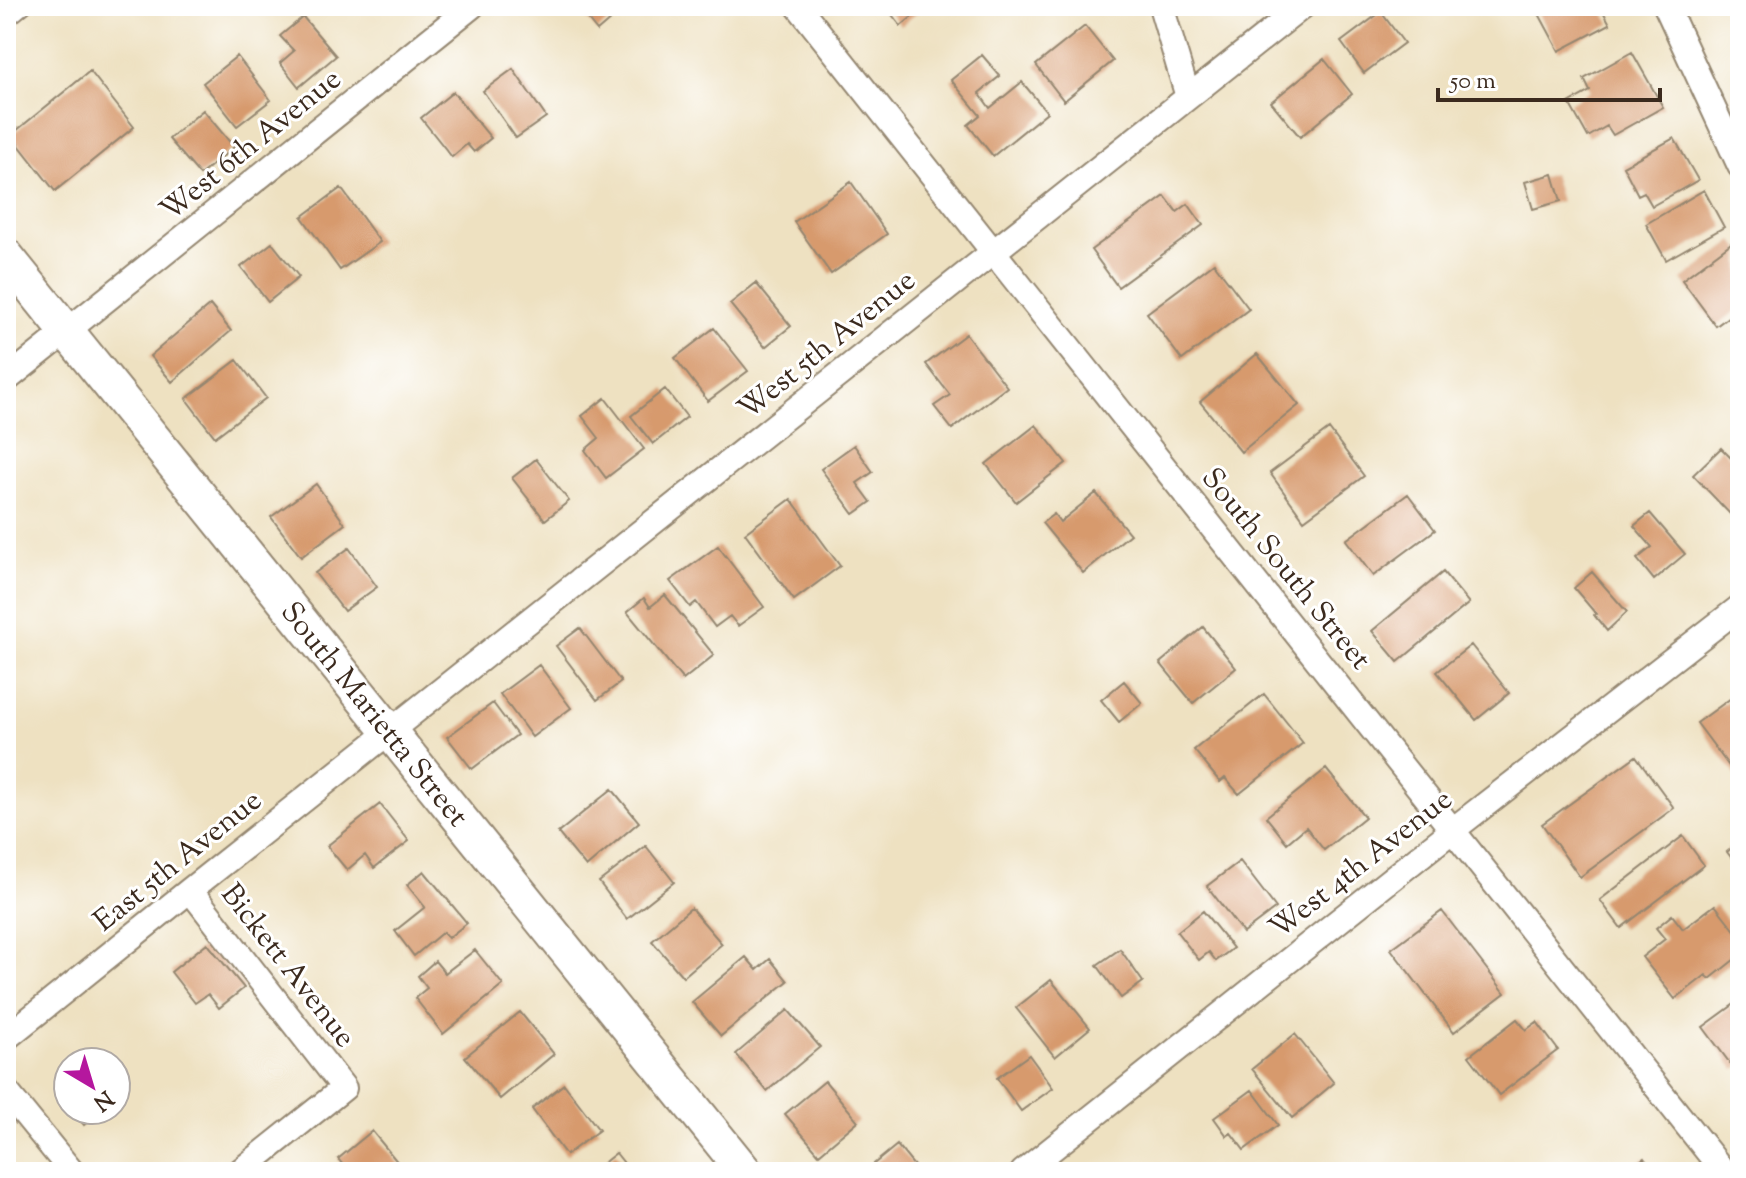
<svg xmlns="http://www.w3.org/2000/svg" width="1746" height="1178" font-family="'Sorts Mill Goudy',serif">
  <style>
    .building { fill: #d79a6d }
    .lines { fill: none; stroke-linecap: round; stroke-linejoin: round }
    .service-casing { stroke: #948670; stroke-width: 16 }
    .minor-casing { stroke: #948670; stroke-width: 28 }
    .secondary-casing { stroke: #948670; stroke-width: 38 }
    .service { stroke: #fff; stroke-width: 12 }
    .minor { stroke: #fff; stroke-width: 24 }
    .secondary { stroke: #fff; stroke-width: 34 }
    .labels { text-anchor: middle; stroke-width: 6; stroke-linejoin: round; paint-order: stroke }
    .street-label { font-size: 30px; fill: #3b2a1e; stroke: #fff }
  </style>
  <rect width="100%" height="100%" fill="#fff"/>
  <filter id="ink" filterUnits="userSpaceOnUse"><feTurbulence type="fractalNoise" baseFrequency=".0125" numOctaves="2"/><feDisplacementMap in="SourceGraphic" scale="16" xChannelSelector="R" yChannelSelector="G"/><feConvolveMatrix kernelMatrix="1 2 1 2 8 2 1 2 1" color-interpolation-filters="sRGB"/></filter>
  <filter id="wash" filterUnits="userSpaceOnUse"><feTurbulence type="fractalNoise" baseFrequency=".006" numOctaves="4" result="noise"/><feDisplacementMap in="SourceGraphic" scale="32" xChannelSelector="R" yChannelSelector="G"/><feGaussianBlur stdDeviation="1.8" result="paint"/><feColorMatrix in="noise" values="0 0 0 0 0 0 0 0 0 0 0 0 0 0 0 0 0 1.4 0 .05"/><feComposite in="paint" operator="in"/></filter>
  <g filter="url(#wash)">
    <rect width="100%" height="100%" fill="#eee1c1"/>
    <g id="blocks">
      <path class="building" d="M577 6H626L597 31Z
        M885 6H925L901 26Z
        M1550 6H1615L1604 13 1610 24 1559 51 1538 12Z
        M1381 12 1404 43 1364 73 1341 42Z
        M303 17 336 56 299 87 280 63 294 51 280 36Z
        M1085 26 1113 61 1064 101 1036 65Z
        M1632 52 1663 107 1613 135 1607 126 1588 137 1569 103 1590 91 1584 79Z
        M982 55 1000 76 979 93 990 108 1022 82 1047 112 993 156 968 125 980 115 951 80Z
        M237 56 271 100 237 126 203 83Z
        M1324 59 1352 94 1300 137 1271 102Z
        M513 69 546 117 516 138 483 91Z
        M90 71 134 127 55 191 11 135Z
        M453 92 491 138 474 152 467 144 452 157 421 118Z
        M203 110 234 147 200 175 169 139Z
        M1674 138 1698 180 1652 206 1644 192 1638 195 1623 166Z
        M1553 174 1561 201 1533 209 1525 182Z
        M851 182 887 234 831 274 794 222Z
        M341 188 380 242 340 270 302 217Z
        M1704 190 1724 227 1666 260 1646 224Z
        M1165 196 1177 212 1188 204 1203 225 1118 287 1091 250Z
        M1734 241 1740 249V308L1716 326 1682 280Z
        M272 243 299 277 268 302 241 267Z
        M1214 263 1249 309 1182 360 1147 313Z
        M756 283 791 326 765 347 730 304Z
        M210 305 231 331 172 382 150 356Z
        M714 328 748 371 708 401 675 358Z
        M966 334 1007 387 952 429 934 406 950 395 926 364Z
        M1257 354 1299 405 1241 452 1200 402Z
        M237 360 266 398 215 437 186 399Z
        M665 389 687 417 653 444 631 416Z
        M605 398 644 449 606 478 585 450 599 438 582 416Z
        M1036 425 1066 463 1016 502 986 464Z
        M1329 429 1364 476 1304 520 1270 473Z
        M854 445 873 472 857 483 871 502 854 514 821 469Z
        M1721 448 1740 467V507L1732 516 1693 475Z
        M536 459 569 501 545 520 512 478Z
        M316 484 345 524 301 557 271 517Z
        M1096 493 1130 534 1083 573 1042 523 1054 514 1060 522Z
        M1408 494 1435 530 1373 576 1346 540Z
        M791 499 840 566 794 600 745 533Z
        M1650 513 1685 554 1654 580 1637 559 1652 547 1634 526Z
        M718 546 764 607 738 626 730 616 715 627 696 602 690 607 670 581Z
        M349 548 377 587 344 611 315 573Z
        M1443 572 1469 603 1398 662 1372 631Z
        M1592 572 1627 612 1607 631 1594 615 1596 614 1574 588Z
        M665 595 714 655 683 680 627 612 644 598 650 607Z
        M1203 627 1236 668 1193 703 1160 663Z
        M580 628 621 682 597 700 556 646Z
        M1471 645 1509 693 1476 720 1437 672Z
        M539 665 571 708 532 737 500 694Z
        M1124 681 1142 703 1119 722 1101 700Z
        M1738 693 1740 696V781L1697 723Z
        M1264 694 1303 743 1239 794 1225 778 1220 782 1194 750Z
        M493 703 517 735 472 769 447 737Z
        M1636 756 1674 808 1580 877 1542 824Z
        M1326 769 1365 817 1324 850 1306 827 1287 843 1266 817Z
        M612 789 639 822 586 867 558 833Z
        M380 804 409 841 374 868 365 855 347 870 327 846Z
        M1683 836 1704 865 1621 928 1600 900Z
        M1740 841V869L1727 852Z
        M646 846 674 882 627 919 599 882Z
        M1240 861 1276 908 1243 933 1207 886Z
        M424 871 467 923 448 938 443 932 414 956 395 931 425 907 407 885Z
        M1715 905 1740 937V955L1710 979 1706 975 1675 999 1642 957 1665 939 1656 928 1672 915 1683 929Z
        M691 908 722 944 683 977 652 941Z
        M1203 911 1233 948 1216 961 1209 952 1199 960 1177 932Z
        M1442 911 1505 993 1454 1032 1391 949Z
        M207 943 244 988 219 1008 208 994 195 1003 171 972Z
        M1120 949 1143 982 1121 998 1097 965Z
        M475 950 503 985 443 1034 415 998 427 988 418 976 435 961 445 973Z
        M746 957 757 970 770 959 788 981 721 1036 692 1002Z
        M1051 980 1090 1028 1055 1057 1016 1008Z
        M1740 1000V1066L1735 1070 1703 1027Z
        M788 1010 820 1047 767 1091 736 1054Z
        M520 1012 554 1054 500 1099 465 1057Z
        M1517 1019 1526 1030 1537 1022 1558 1050 1499 1095 1469 1056Z
        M1295 1034 1334 1083 1292 1118 1252 1069Z
        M1029 1055 1053 1088 1021 1111 997 1078Z
        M825 1081 858 1121 819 1154 785 1114Z
        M564 1084 599 1130 566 1155 532 1109Z
        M1252 1090 1278 1125 1244 1150 1231 1133 1227 1136 1214 1118Z
        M72 1110H103L84 1125Z
        M372 1131 404 1170 402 1172H349L338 1159Z
        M897 1145 919 1172H864Z
        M616 1153 631 1172H592Z
        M1644 1158 1655 1172H1625Z"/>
    </g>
  </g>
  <g filter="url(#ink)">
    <use href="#blocks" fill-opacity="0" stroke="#948670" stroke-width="2"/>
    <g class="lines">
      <g class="service-casing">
        <path id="service" d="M8 20 25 6"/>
      </g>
      <g class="minor-casing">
        <path id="minor" d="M798 6 1724 1172
          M1161 6 1188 97
          M1666 6 1740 166
          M6 380 472 6
          M190 890 344 1088 239 1172
          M6 1038 190 890 1303 6
          M6 1091 72 1172
          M1023 1172 1454 829 1740 607"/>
      </g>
      <g class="secondary-casing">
        <g id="secondary">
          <path id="s1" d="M6 256 745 1172"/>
        </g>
      </g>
      <use href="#service" class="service"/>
      <use href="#minor" class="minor"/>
      <use href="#secondary" class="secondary"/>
    </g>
  </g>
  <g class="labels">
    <g class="street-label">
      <text transform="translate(250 144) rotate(-39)" y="10">West 6th Avenue</text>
      <text transform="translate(826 344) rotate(-39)" y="10">West 5th Avenue</text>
      <text transform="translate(1287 568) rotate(51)" y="10">South South Street</text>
      <text dy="10" stroke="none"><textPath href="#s1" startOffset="588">South Marietta Street</textPath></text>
      <text transform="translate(177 860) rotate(-39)" y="10">East 5th Avenue</text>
      <text transform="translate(1360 863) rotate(-38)" y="10">West 4th Avenue</text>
      <text transform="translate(289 965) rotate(52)" y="10">Bickett Avenue</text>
    </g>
  </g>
  <rect width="1746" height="1178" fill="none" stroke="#fff" stroke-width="32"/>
  <g transform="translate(92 1086) rotate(142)"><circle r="38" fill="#ffffff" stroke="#b1aaa5" stroke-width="2"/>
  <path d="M0-6L14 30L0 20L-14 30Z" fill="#b5179e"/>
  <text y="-12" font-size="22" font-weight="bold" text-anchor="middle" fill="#3b2a1e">N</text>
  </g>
  <path d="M1438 88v12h222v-12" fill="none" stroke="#3b2a1e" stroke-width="4"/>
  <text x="1450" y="88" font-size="24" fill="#3b2a1e" stroke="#ffffff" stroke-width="6" paint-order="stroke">50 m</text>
</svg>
